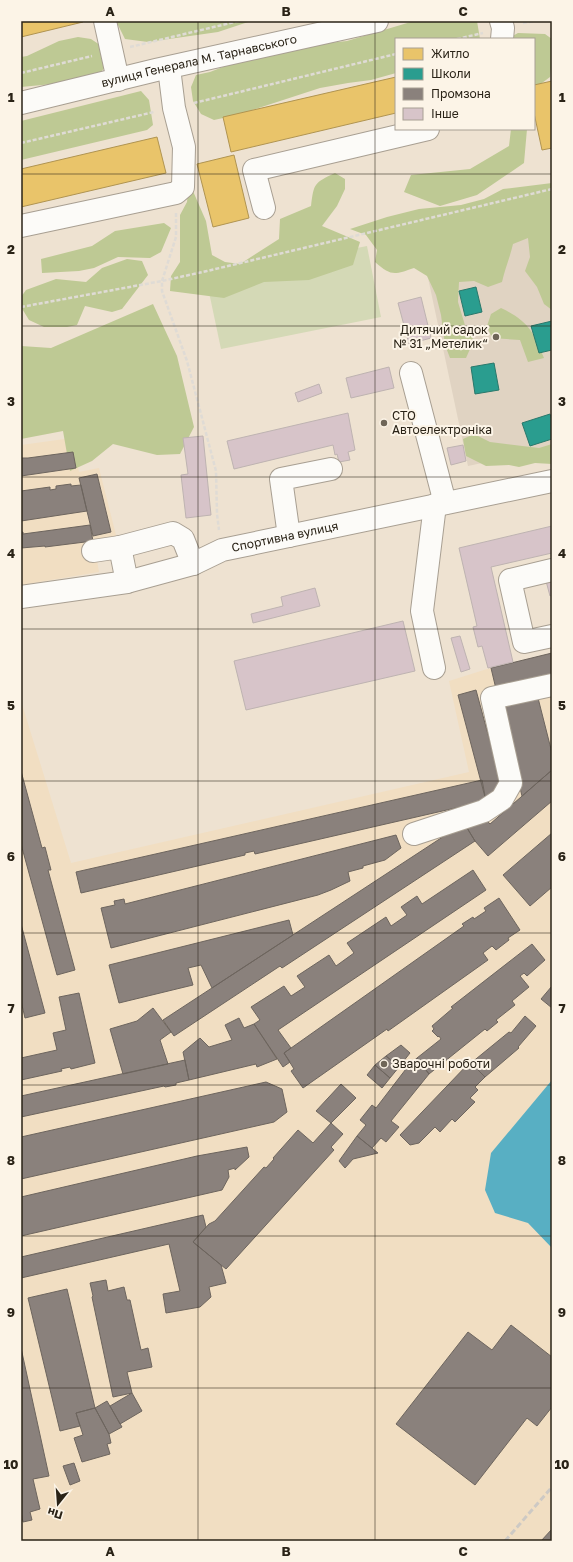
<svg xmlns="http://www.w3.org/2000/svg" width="573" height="1562" font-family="'Golos Text',sans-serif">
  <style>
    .built { fill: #f1dec2 }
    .education { fill: #e0d3c2 }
    .green { fill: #d4d9b6 }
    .forest { fill: #bec994 }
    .water { fill: #58afc3 }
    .homes { fill: #e9c46a; stroke: #b09451 }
    .schools { fill: #2a9d8f; stroke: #2a786b }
    .industry { fill: #8a817c; stroke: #6d655e }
    .building { fill: #d7c4c9; stroke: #beb3b1 }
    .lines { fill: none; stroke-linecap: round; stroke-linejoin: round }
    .minor-casing { stroke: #a89f92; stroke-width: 24 }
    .major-casing { stroke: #a89f92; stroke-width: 24 }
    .path { stroke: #dfdbd5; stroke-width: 2.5; stroke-dasharray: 4 2; stroke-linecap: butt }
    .minor { stroke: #fcfbf8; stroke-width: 22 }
    .major { stroke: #fcfbf8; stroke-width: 22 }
    .rail { stroke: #cdc9c4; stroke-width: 3; stroke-dasharray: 6 3; stroke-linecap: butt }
    .grid { fill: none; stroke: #2a2317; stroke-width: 1; stroke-opacity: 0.55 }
    .poi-dot { fill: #6f6658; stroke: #fcf4e7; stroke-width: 1.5 }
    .labels { text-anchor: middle; stroke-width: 4; stroke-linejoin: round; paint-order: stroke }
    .street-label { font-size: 12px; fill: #2a2317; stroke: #fcf4e7 }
    .poi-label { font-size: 12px; fill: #2a2317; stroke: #fcf4e7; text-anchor: start }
    .neatline { fill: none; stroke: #2a2317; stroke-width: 1.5 }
    .grid-label { font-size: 13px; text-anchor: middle; font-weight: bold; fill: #2a2317 }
  </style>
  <rect width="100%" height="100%" fill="#eee2d1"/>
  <path class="built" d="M72 438 79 472 99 468 117 539 94 543 99 572 21 585V445Z
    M552 653V1541H21V701L71 863 469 772 449 681 487 669Z"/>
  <path class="education" d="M552 197V448L468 466 417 226Z"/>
  <path class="green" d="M367 246 381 317 221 349 206 278Z"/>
  <path class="forest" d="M116 21H251L218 32 148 42 125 39Z
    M414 21H477L480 39H396V73L371 80 348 83 320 88 237 115 214 120 201 114 193 101 191 87 196 75 210 72 251 56 280 48 347 41Z
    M518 33 545 34 552 39V58L550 77 534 89V39H507Z
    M78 37 91 39 109 51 110 61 101 72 63 83 21 87V57L27 56 59 41Z
    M141 91 149 100 153 125 147 130 21 160V121Z
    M511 129H527L524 163 477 195 440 206 404 192 411 175 470 169 509 146Z
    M335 173 345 179V189L337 206 322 226 360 242 353 265 309 280 264 282 224 298 170 291 171 276 180 262V215L187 202 189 182 206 221 212 255 225 262 240 264 279 239 280 219 311 206C314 183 314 183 335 173Z
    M552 183V310L544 304 537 287 525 271 530 257 528 238 513 244C510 257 505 269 502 282L488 287 474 281 459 282 458 302 467 332 474 340 466 358H450L445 345 441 315 436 295 427 276 414 268C394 275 391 276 375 262L377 250 366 235 350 229 387 217 419 209 461 205 484 199 503 189Z
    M164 223 171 228 161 252 150 258 118 257 94 268 79 271 42 273 41 259 92 246 115 231Z
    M127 259 142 261 148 275 122 309 112 312 85 306 77 325 67 327H44L29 320 21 307V297L26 290 56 279 86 282 102 268Z
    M153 304 177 356 194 427 180 454 157 455 113 444 92 461 70 471 63 431 21 439V346L51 348Z
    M501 308C528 321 533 331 544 358L528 362 520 340 492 338 487 326 491 314Z
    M474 434 490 442 539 448 552 444V464L535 463 519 467 509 465 486 466 466 456 463 439Z"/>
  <path class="water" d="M552 1080V1248L528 1223 495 1213 485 1190 491 1153Z"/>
  <path class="homes" d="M21 21H83V22L21 37Z
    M396 77V113L231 152 223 117Z
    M552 81V148L542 150 534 113V85Z
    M157 137 166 173 21 207V169Z
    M234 155 249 218 213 227 197 164Z"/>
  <path class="schools" d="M476 287 482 312 465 316 459 291Z
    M552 321V350L539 353 531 326Z
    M494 363 499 390 475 394 471 367Z
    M550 414 552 420V439L530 446 522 423Z"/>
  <path class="industry" d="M73 452 76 468 21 476V458H28Z
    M97 474 111 532 93 536 79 478Z
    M71 484V486L81 485 87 511 21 521V491L50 487V490L56 489V486Z
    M90 525 93 541 45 547V546L21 548V532H23V534Z
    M552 653V676L496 689 491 668Z
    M476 690 501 782 494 795 485 797 458 695Z
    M537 694 552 753V770L522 796 499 704Z
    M552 770V801L488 856 475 841 464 823 481 814 490 824Z
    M21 771 42 848 45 847 51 870H48L75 970 57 975 21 844Z
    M482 780 486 801 255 854 254 851 245 853V855L81 893 76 872Z
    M464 823 475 841 282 968 280 966 174 1036 163 1020Z
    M552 833V887L530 906 503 875Z
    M396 835 401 848 385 860 363 866V868L348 872 350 881 331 890 318 895 111 948 101 908 115 905 114 901 124 899 125 904Z
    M473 870 486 890 278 1030 291 1048 284 1053 290 1062 283 1067 254 1024 260 1020 251 1007 284 986 291 996 305 987 297 976 329 955 336 966 354 953 347 943 386 917 391 926 407 915 401 907 417 896 422 904Z
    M499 898 520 930 508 938 509 940 496 950 492 946 483 953 488 960 388 1031 387 1029 303 1088 291 1071 294 1069 284 1053 464 926 462 924 473 917 474 919 486 911 484 908Z
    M289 920 293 935 212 988 201 965 188 968 193 985 119 1003 109 965Z
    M21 924 45 1013 25 1018 21 1001Z
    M532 944 545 960 527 976 524 973 520 976 529 987 512 1001 515 1005 496 1020 498 1022 487 1031 485 1029 429 1074 417 1058 441 1039 439 1036 438 1037 432 1031 434 1029 432 1026 453 1008 451 1007Z
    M552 986V1008L541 999Z
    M79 993 95 1063 71 1069 70 1067 61 1069 62 1071 21 1080V1058L57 1050 53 1033 66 1030 59 997Z
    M153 1008 171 1032 160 1040 168 1064 123 1074 110 1029 137 1021Z
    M525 1016 536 1026 518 1047 519 1048 485 1077 471 1063 509 1032 511 1033Z
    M239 1018 244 1028 254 1024 277 1059 257 1067 256 1064 189 1080 183 1052 200 1038 209 1047 232 1040 225 1025Z
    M401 1045 410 1053 399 1067 386 1056Z
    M386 1056 399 1067 390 1078 375 1065Z
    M417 1058 429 1074 391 1121 399 1127 386 1142 381 1138 372 1148 357 1136 366 1125 360 1120 372 1105 376 1108 409 1065Z
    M185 1060 189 1080 176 1083V1085L165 1087 164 1086 21 1117V1096Z
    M470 1062 485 1077 475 1087 478 1090 470 1098 475 1102 455 1122 452 1119 440 1132 435 1127 419 1143 410 1145 400 1135Z
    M375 1065 390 1078 382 1088 367 1075Z
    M266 1082 282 1089 287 1112 274 1122 21 1179V1137Z
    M341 1084 356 1098 331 1123 316 1111Z
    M331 1123 343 1134 331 1147 334 1150 226 1269 193 1242 209 1224 215 1221 264 1167 266 1168 274 1159 273 1158 298 1130 313 1143Z
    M357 1136 378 1153 353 1159 345 1168 339 1161Z
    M247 1147 249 1157 235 1170V1168L228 1170 229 1177 222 1190 21 1236V1197L197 1156Z
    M203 1215 206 1227 193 1242 221 1265 226 1283 209 1287 211 1297 200 1307 166 1313 163 1294 180 1291 169 1244 21 1278V1257Z
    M106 1280 108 1291 124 1287 127 1300H130L141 1350 148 1348 152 1367 127 1372 132 1393 113 1397 92 1297 93 1296 90 1283Z
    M67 1289 95 1408 76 1413 80 1426 60 1431 28 1298Z
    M511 1325 552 1357V1407L537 1426 527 1418 475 1485 396 1424 468 1332 492 1350Z
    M21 1348 49 1476 33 1479 40 1509 30 1512 32 1520 23 1522 21 1512Z
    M132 1393 142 1411 120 1424 110 1406Z
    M107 1401 122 1427 109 1434 95 1408Z
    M95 1408 109 1434 111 1443 107 1444 110 1454 82 1462 74 1438 83 1435 76 1413Z
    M74 1463 80 1481 70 1485 63 1466Z
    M552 1529V1541H541Z"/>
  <path class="building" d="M421 297 431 338 409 344 398 303Z
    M389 367 394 388 351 398 346 378Z
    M319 384 322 393 298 402 295 393Z
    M348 413 355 450 348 452 350 460 339 462 337 454 335 455 333 445 234 469 227 441Z
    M203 436 211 515 186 518 181 475 188 474 183 438Z
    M463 445 466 461 451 465 447 448Z
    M552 526V553L491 567 513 662 488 668 482 646 478 647 473 627 477 626 459 548Z
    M552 580V595L550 596 546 581Z
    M315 588 320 606 253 623 251 614 283 606 281 597Z
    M403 621 415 671 246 710 234 661Z
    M460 636 470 669 461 672 451 638Z"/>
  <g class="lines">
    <g class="minor-casing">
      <g id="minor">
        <path d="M105 21 118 80"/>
        <path d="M501 21 503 28 502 39"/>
        <path d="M264 208 254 170 428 129"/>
        <path d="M21 226 176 193 183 187 184 147 174 108 169 68"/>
        <path d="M411 373 445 503"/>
        <path d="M289 536 281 479 331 469"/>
        <path d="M120 547 173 533 183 539 193 564"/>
        <path d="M93 551 120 547 127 582"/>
        <path d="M552 570 510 580 524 642 552 636"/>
        <path id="s1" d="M21 597 127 582 193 564 222 550 552 481"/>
        <path d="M434 668 422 611 435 505"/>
        <path d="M414 834 484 811 502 799 511 783 492 698 552 685"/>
      </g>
    </g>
    <g class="major-casing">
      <g id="major">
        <path id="s2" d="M21 103 156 70 377 21"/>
      </g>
    </g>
    <path class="path" d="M523 23 534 21
      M457 39 483 33
      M130 47 239 21
      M21 73 92 56
      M194 103 396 54
      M21 143 154 112
      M176 213V237L162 281V291L187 361 216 471 217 514 219 530
      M21 307 162 281 207 271 552 189"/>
    <use href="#minor" class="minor"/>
    <use href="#major" class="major"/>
    <path class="rail" d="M505 1541 552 1487"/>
  </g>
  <path class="grid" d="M198 21V1541M375 21V1541M21 174H552M21 326H552M21 477H552M21 629H552M21 781H552M21 933H552M21 1085H552M21 1236H552M21 1388H552"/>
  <g class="poi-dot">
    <circle cx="496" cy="337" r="4"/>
    <circle cx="384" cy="423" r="4"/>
    <circle cx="384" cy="1064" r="4"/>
  </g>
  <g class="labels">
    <g class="street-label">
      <text dy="4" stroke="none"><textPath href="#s2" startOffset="183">вулиця Генерала М. Тарнавського</textPath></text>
      <text dy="4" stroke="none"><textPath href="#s1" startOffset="272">Спортивна вулиця</textPath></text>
    </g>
    <g class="poi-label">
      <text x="488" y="334" text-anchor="end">Дитячий садок<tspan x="488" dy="14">№ 31 „Метелик“</tspan></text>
      <text x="392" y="420">СТО<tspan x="392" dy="14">Автоелектроніка</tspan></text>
      <text x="392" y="1068">Зварочні роботи</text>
    </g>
  </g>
  <rect width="573" height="1562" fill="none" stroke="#fcf4e7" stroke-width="44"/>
  <rect x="395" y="38" width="140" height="92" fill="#fcf4e7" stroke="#a8a094"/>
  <rect x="403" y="48" width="20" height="12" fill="#e9c46a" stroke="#a8a094"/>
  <text x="431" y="58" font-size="12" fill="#2a2317">Житло</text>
  <rect x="403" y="68" width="20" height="12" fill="#2a9d8f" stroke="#a8a094"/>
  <text x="431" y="78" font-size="12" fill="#2a2317">Школи</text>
  <rect x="403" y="88" width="20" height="12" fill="#8a817c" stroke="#a8a094"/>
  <text x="431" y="98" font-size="12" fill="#2a2317">Промзона</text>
  <rect x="403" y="108" width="20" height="12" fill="#d7c4c9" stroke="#a8a094"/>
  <text x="431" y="118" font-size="12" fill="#2a2317">Інше</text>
  <g transform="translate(58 1504) rotate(197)" stroke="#fcf4e7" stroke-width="3" paint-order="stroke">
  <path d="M0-3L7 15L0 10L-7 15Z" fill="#2a2317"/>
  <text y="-6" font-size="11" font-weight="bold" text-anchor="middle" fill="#2a2317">Пн</text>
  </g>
  <rect x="22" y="22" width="529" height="1518" class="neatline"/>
  <g class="grid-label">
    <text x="110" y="16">A</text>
    <text x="286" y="16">B</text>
    <text x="463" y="16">C</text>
    <text x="11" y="102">1</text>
    <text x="562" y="102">1</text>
    <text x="11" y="254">2</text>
    <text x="562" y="254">2</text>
    <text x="11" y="406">3</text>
    <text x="562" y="406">3</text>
    <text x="11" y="558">4</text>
    <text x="562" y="558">4</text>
    <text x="11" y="710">5</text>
    <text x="562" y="710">5</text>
    <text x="11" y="861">6</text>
    <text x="562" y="861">6</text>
    <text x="11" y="1013">7</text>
    <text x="562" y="1013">7</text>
    <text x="11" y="1165">8</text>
    <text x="562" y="1165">8</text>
    <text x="11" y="1317">9</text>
    <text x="562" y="1317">9</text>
    <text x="11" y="1469">10</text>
    <text x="562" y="1469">10</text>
    <text x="110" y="1556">A</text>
    <text x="286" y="1556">B</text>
    <text x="463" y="1556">C</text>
  </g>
</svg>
